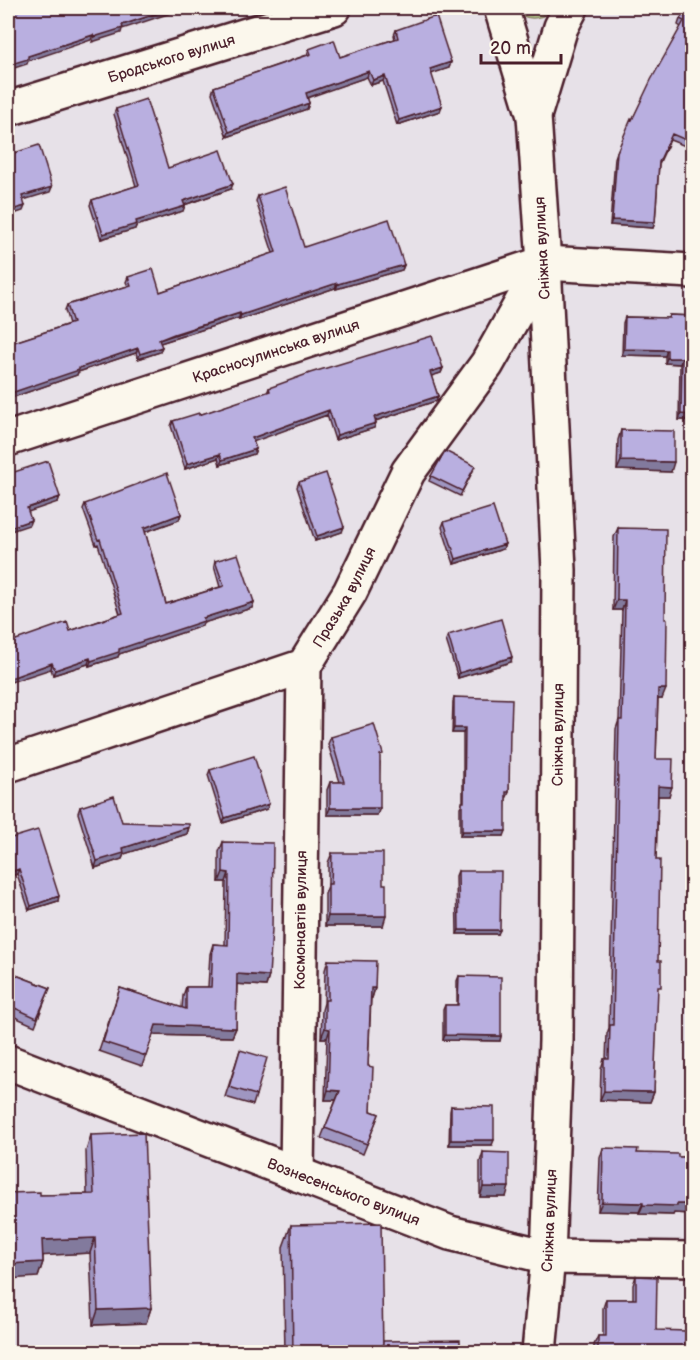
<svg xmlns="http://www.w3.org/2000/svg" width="700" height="1360" font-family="'Balsamiq Sans',sans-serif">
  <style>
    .built { fill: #d9d2e6 }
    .grass { fill: url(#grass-dots); stroke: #868062; stroke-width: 1.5 }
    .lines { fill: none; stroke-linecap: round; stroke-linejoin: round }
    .minor-casing { stroke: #4a1f2b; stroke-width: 38 }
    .minor { stroke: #fbf7ec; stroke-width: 33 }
    .wall { fill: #9f96c1; stroke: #4a1f2b; stroke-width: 1.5 }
    .shaded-wall { fill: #827a9d; stroke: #4a1f2b; stroke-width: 1.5 }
    .building { fill: #b9afe0; stroke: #4a1f2b; stroke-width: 1.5 }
    .labels { text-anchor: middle; stroke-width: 4.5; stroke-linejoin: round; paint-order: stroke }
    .street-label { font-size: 15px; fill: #4a1f2b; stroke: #fbf7ec }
  </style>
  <defs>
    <pattern id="grass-dots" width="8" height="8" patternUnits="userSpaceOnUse" patternTransform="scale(1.5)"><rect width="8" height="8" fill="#c1e199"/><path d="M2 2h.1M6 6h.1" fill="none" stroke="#a7c184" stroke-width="1.8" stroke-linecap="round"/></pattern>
  </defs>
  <rect width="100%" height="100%" fill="#e7e1e8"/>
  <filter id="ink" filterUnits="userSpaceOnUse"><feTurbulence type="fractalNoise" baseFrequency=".0167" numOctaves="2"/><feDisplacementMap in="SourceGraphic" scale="12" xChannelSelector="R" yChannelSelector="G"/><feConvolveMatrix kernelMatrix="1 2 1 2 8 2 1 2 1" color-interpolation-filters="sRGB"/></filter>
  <g filter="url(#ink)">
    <path class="built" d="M228 1348V1352H87Z"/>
    <path class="grass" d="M514 8H558C545 18 525 24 514 8Z"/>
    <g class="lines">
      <g class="minor-casing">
        <g id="minor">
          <path d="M501 8 534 116"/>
          <path id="s1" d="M8 109 334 8"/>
          <path id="s2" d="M8 439 544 263 692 271"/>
          <path id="s3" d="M8 765 304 666 350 592 408 472 487 364 544 263"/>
          <path id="s4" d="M8 1062 450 1233 548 1257 692 1259"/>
          <path id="s5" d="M297 1174 304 666"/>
          <path id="s6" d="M539 1352 548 1257 556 1041 559 570 544 263 534 116 561 27 571 8"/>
        </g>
      </g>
      <use href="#minor" class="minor"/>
    </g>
    <path class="wall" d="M693 8V91L690 96 693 97V149L670 140 659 164 655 222 653 228 610 225 615 158 617 152 632 120 681 27 678 25 680 19Z
      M396 30 451 62 449 68 431 73 440 111 397 125 383 81 371 85 367 77 307 97 309 103 307 109 227 137 212 93 214 87 307 55 309 49 340 57 395 39 394 35Z
      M116 109 168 168 231 189 184 205 183 211 136 226 135 229 101 239 90 205 92 200 136 186 114 114Z
      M258 196 304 247 404 265 402 270 336 289 335 288 239 320V318L160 343V352L138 359 136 353 78 372 77 375 8 399V344L69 324 65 310 67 305 128 286 126 282 128 277 160 292 273 253 256 201Z
      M669 315 693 316V420H679L680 364 665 363V356L622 355 623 323 625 317 668 318Z
      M443 368 441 373 431 376 438 396 436 401 375 421 374 428 335 440 327 415 253 441 256 449 254 454 220 465 218 458 185 469 171 426 173 421 199 415 267 393 269 388Z
      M621 430 671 472 617 470 618 440Z
      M473 471 460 496 429 481 431 476Z
      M299 482 342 532 315 541 297 487Z
      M85 504 181 514 179 520 145 532 166 604 220 587 214 566 215 561 254 602 252 608 203 623 202 626 119 654 118 657 89 666 88 664 53 675 51 669 13 641 70 631 120 614 98 544 96 545 83 509Z
      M444 522 503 549 454 564 442 527Z
      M618 528 662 699H658L656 759 669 796H658L656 860 657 997 654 1092 650 1102 600 1100 601 1069 604 1059H606L607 1034 609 1028 616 729 619 720 622 610H613L614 537Z
      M448 635 511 662 458 678 446 640Z
      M454 697 509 733V792L507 797H506L504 836H460V807L463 802V733H452L453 702Z
      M331 737 380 762 377 815H327V790L330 782H340L328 744Z
      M210 770 267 809 223 823 208 775Z
      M80 807 122 822 189 827 187 834 124 854 122 859 95 868 78 813Z
      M8 839 58 901 29 910 17 874 8 877Z
      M223 842 269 976 266 986 237 984 236 1028 232 1037 153 1035 142 1066 99 1051 120 988 182 1008 183 996 186 987H208L210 954 213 944 225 945 226 882H219V852Z
      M332 853 383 926H325V894L328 886V863Z
      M458 871 498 934H457L456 876Z
      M8 954V972L50 988 35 1026 8 1014Z
      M328 960 375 988 372 998H371L368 1066 371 1111 379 1114 363 1154 321 1138 336 1100H325L327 1038H321L322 1010 324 1003 325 970Z
      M459 976 501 1036 500 1041 443 1040V1010L445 1005H457V981Z
      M240 1050 256 1095 253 1105 225 1097Z
      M451 1106 492 1145H449L450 1111Z
      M91 1135 151 1308 146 1323 93 1325 90 1253 43 1255V1262L38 1277 40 1195 87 1194 86 1151Z
      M603 1148 637 1153 678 1157H693V1214L674 1213 673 1215 639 1214V1212L598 1211 600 1158Z
      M483 1152 506 1197H480V1162Z
      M291 1225 382 1342 460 1353H285L283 1247Z
      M636 1276 656 1330 685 1353H594V1345L598 1336H603V1308L606 1299H633V1285Z"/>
    <path class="shaded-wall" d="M173 8H186L122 29 121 33 92 42 94 37 122 25Z
      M93 35 91 40 28 61 27 64 8 70V65L28 56Z
      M451 62 449 68 428 75 430 69Z
      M369 71 367 77 304 99 306 93Z
      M385 76 383 81 371 85 373 80Z
      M309 103 307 109 227 137 229 132Z
      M442 106 440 111 397 125 399 120Z
      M233 184 231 189 181 206 183 201Z
      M52 187 50 192 20 201 22 196Z
      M25 206 23 211 8 216V211Z
      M185 206 183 211 136 226 135 229 101 239 103 234 136 221Z
      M612 220 655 222 653 228 610 225Z
      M404 265 402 270 336 289 338 284Z
      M337 283 335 288 239 320 241 315Z
      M240 313 239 318 157 344 159 340Z
      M162 347 160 352 138 359 140 354Z
      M138 348 136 353 78 372 77 375 8 399V394L79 368Z
      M624 349 667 350 665 356 622 355Z
      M667 358H682L680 364 665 363Z
      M443 368 441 373 428 377 430 372Z
      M438 396 436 401 372 422 374 417Z
      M329 410 327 415 250 443 252 438Z
      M681 414 693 415V420H679Z
      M376 423 374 428 335 440 337 435Z
      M256 449 254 454 220 465 222 460Z
      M220 454 218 458 185 469 187 464Z
      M621 461 674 462 671 472 617 470Z
      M60 497 58 502 25 513 27 508Z
      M181 514 179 520 142 533 144 528Z
      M31 520 29 525 8 532V528Z
      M344 527 342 532 315 541 317 536Z
      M505 544 503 549 454 564 456 559Z
      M617 600H625L622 610H613Z
      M254 602 252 608 203 623 202 626 119 654 118 657 89 666 91 661 119 649 203 618Z
      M512 657 511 662 458 678 459 673Z
      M90 658 88 664 53 675 55 670Z
      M52 663 51 669 8 683V679Z
      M658 689H666L662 699H655Z
      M454 728H465L463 733H452Z
      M658 786 672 787 669 796H655Z
      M269 804 267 809 223 823 225 818Z
      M330 808H380L377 815H327Z
      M189 827 187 834 124 854 122 859 95 868 97 861 123 848Z
      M462 831H506L504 836H460Z
      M19 869 17 874 8 877V873Z
      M223 872 229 873 226 882H219Z
      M59 896 58 901 29 910 31 906Z
      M328 916H386L383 926H325Z
      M459 930H500L498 934H457Z
      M237 974 269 976 266 986 233 984Z
      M371 988H375L372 998H367Z
      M156 1025 236 1028 232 1037 152 1035Z
      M325 1028 330 1029 327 1038H321Z
      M445 1035 501 1036 500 1041 443 1040Z
      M328 1090 340 1091 336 1100H325Z
      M604 1091 654 1092 650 1102 600 1100Z
      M451 1140H494L492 1145H449Z
      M483 1187H509L506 1197H480Z
      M602 1202 643 1203 639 1212 598 1211Z
      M677 1204H693V1214L674 1213 673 1215 639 1214 643 1205Z
      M95 1238 90 1253 37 1256 42 1240Z
      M43 1262 38 1277 8 1279V1264Z
      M151 1308 146 1323 93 1325 98 1310Z"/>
    <path class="building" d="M27 8H173L122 25 123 28 94 37 93 35 28 56V59L8 65V14Z
      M687 8H693V89L689 95 693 97V143L672 134 659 162 655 222 612 220 617 152 631 119 632 120 651 80 684 21 680 19Z
      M436 16 451 62 430 69 442 106 399 120 385 76 373 80 369 71 306 93 309 103 229 132 214 87 311 54 309 49 334 40 340 57 398 38 396 30Z
      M146 99 168 168 221 150 233 184 183 201 185 206 136 221 137 224 103 234 92 200 139 185 116 109Z
      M39 145 52 187 22 196 25 206 8 211V155Z
      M285 187 304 247 389 219 404 265 338 284 337 283 241 315 240 313 174 334 159 340 162 347 140 354 138 348 79 368V370L8 394V344L73 323 67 305 131 285 128 277 153 269 160 292 276 252 258 196Z
      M669 315 693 316V415L681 414 682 358H667V350L624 349 625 317 669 318Z
      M432 336 443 368 430 372 438 396 374 417 376 423 337 435 329 410 252 438 256 449 222 460 220 454 187 464 173 421 199 413V415L270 391 269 388 310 373Z
      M621 430 674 431V462L621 461Z
      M445 451 475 466 462 491 431 476Z
      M48 461 60 497 27 508 31 520 8 528V474Z
      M167 473 181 514 144 528 166 604 224 586 215 561 238 554 254 602 203 618 204 621 119 649V652L91 661 90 658 55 670 52 663 8 679V632H10L13 641 67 622 70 631 123 613 100 539 98 540 85 504Z
      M326 473 344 527 317 536 299 482Z
      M493 507 505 544 456 559 444 522Z
      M618 528 666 529 665 619H667L666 689H658L656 759H673L672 787 658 786 656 860H660L658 961H661V987H658L654 1092 604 1091V1059H609L610 1025H613L619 720H622L624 652 625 600H617Z
      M501 619 512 657 459 673 448 635Z
      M454 697 512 699 511 729H510L509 792H506V831H462V802H464L465 728H454Z
      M374 724 383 754 380 755V808H330V782H344L331 737Z
      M254 756 269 804 225 818 210 770Z
      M114 796 122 822 189 824V827L123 848 124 853 97 861 80 807Z
      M38 830 59 896 31 906 19 869 8 873V839Z
      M223 842 273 843 272 929 269 976 237 974 236 1028 156 1025 146 1056 103 1042 120 988 186 1009V987H211L213 944 228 945 229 873 223 872Z
      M332 853H383V884H386V916H328V884H331Z
      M458 871H501L500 930H459Z
      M8 954 14 957 8 972 50 988 37 1018 8 1005Z
      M328 960 376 961 375 988H371L368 1066 373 1067 371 1111 379 1114 367 1144 325 1128 340 1091 328 1090 330 1029 325 1028V1000H328Z
      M459 976 501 977V1036L445 1035V1005H458Z
      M240 1050 267 1058 256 1095 229 1087Z
      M451 1106 494 1107V1140H451Z
      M144 1133 151 1308 98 1310 95 1238 42 1240 43 1262 8 1264V1193L40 1192V1195L94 1194 91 1135Z
      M603 1148 638 1149 637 1153 678 1154V1157H693V1204H677V1206L643 1205V1203L602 1202Z
      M483 1152 509 1153V1187H483Z
      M381 1223 383 1352 293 1353 291 1225Z
      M636 1276 657 1277 656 1330 686 1331 685 1353H598V1336H606V1299H636Z
      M460 1340V1353H383V1341Z"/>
  </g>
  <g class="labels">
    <g class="street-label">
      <text dy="5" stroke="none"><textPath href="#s1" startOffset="171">Бродського вулиця</textPath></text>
      <text transform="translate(542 248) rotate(-93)" y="5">Сніжна вулиця</text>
      <text dy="5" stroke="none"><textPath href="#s2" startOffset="282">Красносулинська вулиця</textPath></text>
      <text dy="5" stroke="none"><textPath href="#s3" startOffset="392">Празька вулиця</textPath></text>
      <text dy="5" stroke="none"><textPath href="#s6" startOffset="618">Сніжна вулиця</textPath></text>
      <text dy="5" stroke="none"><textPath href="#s5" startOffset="254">Космонавтів вулиця</textPath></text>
      <text dy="5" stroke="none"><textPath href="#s4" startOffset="360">Вознесенського вулиця</textPath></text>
      <text dy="5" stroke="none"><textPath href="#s6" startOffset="132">Сніжна вулиця</textPath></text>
    </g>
  </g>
  <rect width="700" height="1360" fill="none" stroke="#fbf7ec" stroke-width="30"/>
  <rect x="15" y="15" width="670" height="1330" fill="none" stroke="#4a1f2b" stroke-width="2" filter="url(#ink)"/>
  <path d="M481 54v9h80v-9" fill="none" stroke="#4a1f2b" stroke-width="3"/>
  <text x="490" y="54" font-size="18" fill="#4a1f2b" stroke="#fbf7ec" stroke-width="4.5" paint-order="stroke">20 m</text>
</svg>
